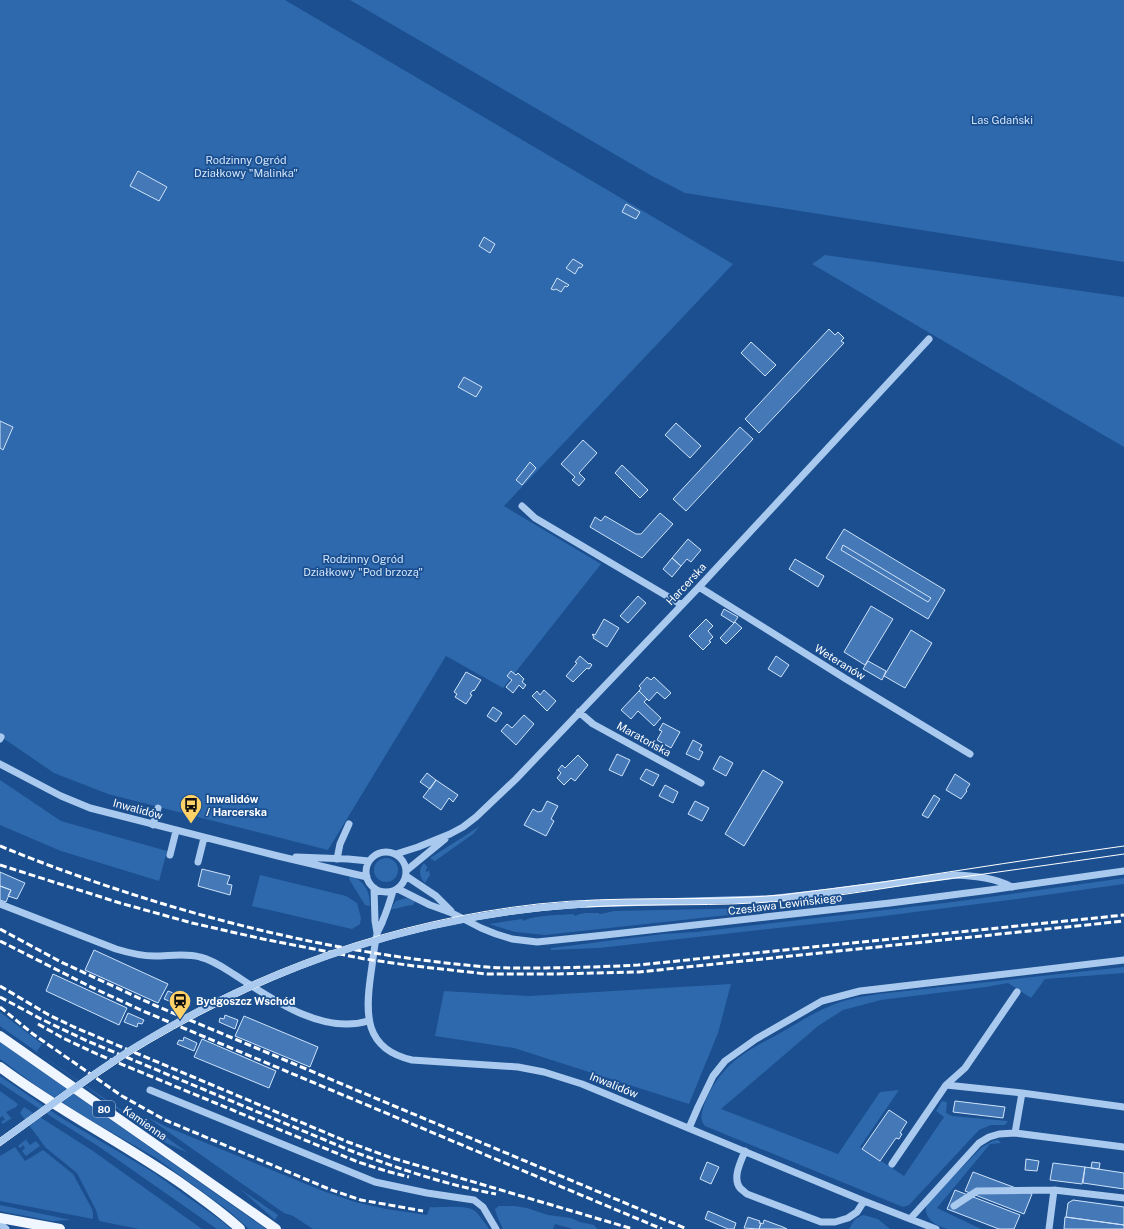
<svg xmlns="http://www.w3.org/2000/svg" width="1124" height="1229" font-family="'Public Sans',sans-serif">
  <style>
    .green { fill: #2e69ad }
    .building { fill: #4478b7; stroke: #cfe3fa }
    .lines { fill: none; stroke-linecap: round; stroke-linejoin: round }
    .minor { stroke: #a9c9ee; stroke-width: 7 }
    .major { stroke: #f0f6ff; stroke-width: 10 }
    .tram { stroke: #fff; stroke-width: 1 }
    .rail { stroke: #fff; stroke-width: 3; stroke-dasharray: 7 3; stroke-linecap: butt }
    .minor-bridge { stroke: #a9c9ee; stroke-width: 7 }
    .labels { text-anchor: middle; stroke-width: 3.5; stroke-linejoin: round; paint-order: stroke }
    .shield { fill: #1b4f8f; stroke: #bbcadd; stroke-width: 1 }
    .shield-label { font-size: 10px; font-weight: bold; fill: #fff }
    .park-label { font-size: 11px; fill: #cfe3fa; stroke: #1b4f8f }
    .street-label { font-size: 11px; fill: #fff; stroke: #1b4f8f }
    .poi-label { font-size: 11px; font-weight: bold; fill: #fff; stroke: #1b4f8f; text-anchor: start }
  </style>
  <rect width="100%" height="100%" fill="#1b4f8f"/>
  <path class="green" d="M0 0H285L733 264 504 506 601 564 503 688 446 656 328 850 108 794 54 773 0 736Z
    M350 0H1124V262L685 193 652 176Z
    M825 255 1124 297V447L812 264Z
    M0 780 61 821 167 851 159 881 61 851 0 825Z
    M480 826 473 834 435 861 430 858Z
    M374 870a12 12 0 1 1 24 0a12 12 0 1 1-24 0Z
    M424 863 428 868 426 869V871L427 872 429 870 430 875 425 883C419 877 418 869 424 863Z
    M260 875 346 896 357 903 361 918 360 924 352 929 252 906Z
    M350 876C364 880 370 891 370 906L365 905 349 879Z
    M1124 878V884L1017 899 868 918 599 948 551 950V948L663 934 696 932 953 902Z
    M406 898 415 901 413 905C406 905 399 909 391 909L396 901Z
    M756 908V912L545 935 515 932 489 924 522 919 524 921C532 915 562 915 573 914L575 916C581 912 591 913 599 913V914H601L614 911Z
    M1124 967V973L1045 979 1031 998 1008 983 986 987 881 1000 843 1010 818 1026 721 1109 838 1154 880 1092 899 1090 860 1147 904 1176 944 1117 936 1111 942 1101 947 1102 946 1113 952 1116 1008 1121 1005 1125H991L979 1130 909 1205 903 1207 705 1126C698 1119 703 1108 706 1100 711 1087 720 1075 730 1065 745 1051 764 1042 782 1032 804 1019 826 1005 851 999 860 996 869 996 878 994Z
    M731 984 718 1033 689 1104 514 1048 435 1036 444 991 529 996Z
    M0 1012 42 1044 37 1051 40 1054 133 1118 136 1115 188 1153 166 1143 0 1026Z
    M0 1042 266 1229H249L229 1211 156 1158 87 1118 38 1087 0 1059Z
    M0 1076 60 1117 154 1173 223 1222 231 1229H217L98 1146 55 1119 0 1083Z
    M0 1091 18 1104 16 1107 6 1112 11 1118 15 1116 3 1124 1 1122 5 1119 2 1116 0 1118Z
    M24 1107 93 1151 202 1229H139L99 1221 96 1210 77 1173 46 1148 20 1113Z
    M147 1117 167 1127 323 1191 355 1202 386 1209 427 1215 430 1207C443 1208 465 1204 475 1211 480 1216 485 1223 489 1229H313L293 1216 284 1213Z
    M30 1136 26 1140 30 1145 36 1141 40 1146 26 1156 22 1151 25 1148 23 1145 20 1148 18 1146Z
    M998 1140 1001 1143 990 1144 937 1208 981 1229C971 1229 959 1229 949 1229 936 1227 920 1216 928 1202L982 1147 993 1141Z
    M15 1147 25 1161 43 1150 73 1174 92 1209 93 1214V1219L0 1201V1156Z
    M240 1189 278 1215 275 1220Z
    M0 1205 71 1220 52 1221 0 1211Z
    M499 1206H515L527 1208 548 1215 571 1218 580 1222 594 1225 597 1229H573L555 1224 553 1229H503L497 1216 495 1209Z
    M863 1215 878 1219 890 1229H849L855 1219Z"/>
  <path class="building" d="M138 171 167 187 159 201 130 186Z
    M626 204 640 212 636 219 622 212Z
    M484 237 495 244 490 253 479 246Z
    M573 259 583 265 581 268 579 267 575 274 566 268Z
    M557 278 569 285 567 287 565 286 561 292 556 289 554 290 551 289Z
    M829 329 835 335 838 332 844 338 841 341 844 343 759 433 745 419Z
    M751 342 776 365 765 376 741 353Z
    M464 377 482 387 476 397 458 387Z
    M0 421 13 427 3 450 0 448Z
    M676 423 701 446 690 458 665 435Z
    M740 427 753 439 686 511 673 499Z
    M583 440 597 453 579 473 585 479 579 486 572 480 575 477 561 464Z
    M530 462 536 468 522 485 516 480Z
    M622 465 648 490 640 498 615 473Z
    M660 513 673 524 642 558 590 527 595 517 601 521 605 516 636 534H641Z
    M844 529 945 590 928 619 826 558Z
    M688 539 701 550 691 562 687 559 681 566 672 558Z
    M843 545 931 598 928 602 841 550Z
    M672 558 681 566 672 577 663 569Z
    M795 559 824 576 818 587 789 569Z
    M638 596 646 603 628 623 620 616Z
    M871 606 893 619 865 665 844 652Z
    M724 609 738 617 734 623 721 615Z
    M604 619 619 628 607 647 593 638 594 636 592 635 593 634 595 635Z
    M706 619 713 626 708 631 713 637 709 641 711 642 703 650 689 636Z
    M735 622 742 628 726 644 720 638Z
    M911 630 932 643 905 688 884 676Z
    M580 656 589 664 590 663 592 665 589 669 587 668 573 682 566 676 577 663 575 662Z
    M776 656 789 665 781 677 768 669Z
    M868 661 886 671 882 680 863 669Z
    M511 671 516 675 518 673 524 679 522 682 526 685 523 689 519 685 513 693 506 687 512 680 507 676Z
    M466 672 481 680 474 691 473 690 470 694 472 695 466 704 455 697 457 694 454 692Z
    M647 677 651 680 654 677 671 693 665 699 657 692 649 701 639 691 641 688 639 686Z
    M544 690 556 701 547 711 532 696 537 691 540 695Z
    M639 691 647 699 644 702 661 718 654 726 638 711 631 719 621 710Z
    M493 707 502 713 496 722 487 716Z
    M524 715 534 724 516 745 501 731 507 724 512 728Z
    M663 723 680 732 671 748 657 740 662 731 659 730Z
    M693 740 702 745 699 750 703 752 699 760 686 754Z
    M617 754 630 760 622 776 609 770Z
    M578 755 588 765 575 781 571 778 564 785 557 778 561 773 558 770 562 765 565 768Z
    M720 756 733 763 726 776 713 769Z
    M646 769 659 775 653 786 640 779Z
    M763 770 783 782 744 846 725 834Z
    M427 773 436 780 430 789 420 782Z
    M955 774 970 784 966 790 967 791 961 799 946 790Z
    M436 780 458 795 453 802 449 798 441 810 423 797Z
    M665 785 678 792 673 803 659 796Z
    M934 795 940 799 928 818 922 815Z
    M547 801 558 806 551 819 554 821 546 836 524 825 533 809 538 812 542 811Z
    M695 801 709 808 702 821 688 814Z
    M202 869 230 876 227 884 232 885 230 895 198 886Z
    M0 872 25 883 17 899 8 896 11 890 0 886Z
    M0 886 11 890 6 902 0 900Z
    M94 950 168 984 158 1003 85 970Z
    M53 974 127 1008 119 1025 46 991Z
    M168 991 184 997 182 1002 178 1000 177 1004 164 999Z
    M128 1013 144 1020 142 1024 138 1023 137 1027 124 1022Z
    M225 1015 238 1020 235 1029 219 1022 220 1018 224 1019Z
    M244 1016 318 1047 310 1067 235 1036Z
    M184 1037 197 1043 194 1051 177 1044 179 1040 183 1041Z
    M202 1039 276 1071 269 1088 194 1057Z
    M955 1101 1005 1107 1003 1118 953 1112Z
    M889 1110 907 1122 900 1133 902 1134 899 1139 896 1138 880 1161 862 1149Z
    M1026 1159 1039 1161 1037 1171 1025 1170Z
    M707 1162 719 1167 711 1184 700 1179Z
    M1092 1162 1100 1163 1099 1169 1091 1168Z
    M1053 1163 1085 1167 1082 1184 1050 1180Z
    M1085 1167 1124 1173V1189L1083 1183Z
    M973 1172 1032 1194 1024 1214 965 1191Z
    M955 1190 1020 1215 1014 1229H999L947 1209Z
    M1073 1200 1124 1207V1225L1066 1217 1068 1203Z
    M708 1211 736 1223 734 1229H728L705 1219Z
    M748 1217 760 1221 759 1223H761L759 1229 744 1228Z
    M1065 1217 1124 1225V1229H1064Z
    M764 1220 783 1227 787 1229H759L761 1223 763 1224Z"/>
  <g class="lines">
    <path class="minor" d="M522 506 535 518 682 605
      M699 587 846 679 970 754
      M579 712 593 724 701 783
      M0 739 1 737
      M0 764 61 796 90 808 278 856 367 877
      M153 825 158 808
      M366 872a20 20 0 1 1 40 0a20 20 0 1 1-40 0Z
      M396 854 418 847 450 834 463 827 476 817 516 779 699 587 929 339
      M170 855 176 831
      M296 857 348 859 369 861
      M337 859 340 844 349 824
      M198 862 204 838
      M407 870 445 839
      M406 876 436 896 451 911
      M374 888 375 921 377 933
      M398 889 430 905 452 913 481 928 496 934 512 939 537 942 605 935 890 903 990 890 1124 871
      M393 891C390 901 387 911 383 920 382 925 378 929 377 934 374 947 373 960 371 973 365 1014 364 1049 412 1060L518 1067 544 1072 582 1084 864 1201 936 1229
      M0 904 116 949C129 953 141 956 155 956 169 956 186 953 200 957 213 960 224 968 235 975 272 999 322 1035 368 1021
      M584 904 768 899 831 892 956 875C976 876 995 878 1012 887
      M946 1085 965 1068 1017 992
      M150 1090 375 1182 427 1193 474 1200 483 1207 496 1229
      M1022 1093 1124 1107
      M689 1128 698 1107 713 1076 725 1061 756 1039 822 1001 860 991 1124 960
      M745 1151C741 1161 732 1178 740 1188 742 1190 745 1192 747 1194L821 1222H835L848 1218 857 1212 864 1201
      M892 1164 946 1085 1022 1093 1015 1133
      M954 1206 977 1191 1054 1190
      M910 1219 979 1143 989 1137 999 1134 1015 1133 1124 1147
      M0 1224 6 1229
      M1049 1229 1054 1190 1124 1198"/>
    <path class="major" d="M0 1036 276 1229
      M0 1067C59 1111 125 1144 185 1186 204 1200 223 1213 240 1229
      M0 1218 60 1229"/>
    <path class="tram" d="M0 1138C45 1106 89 1072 137 1043 258 968 396 920 538 904 620 895 701 902 782 895 816 891 849 886 883 882 963 870 1043 857 1124 846
      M0 1146C42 1116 83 1085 126 1057 189 1018 255 985 324 960 408 930 497 912 586 907 651 903 717 907 782 901 827 898 873 890 918 883 986 874 1055 864 1124 854"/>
    <path class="rail" d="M0 846C154 909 321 953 487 967 500 968 513 968 527 968 564 968 601 967 638 965L1124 915
      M0 865 120 903 192 923 263 939 365 959 414 966 487 974H554L639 972 1124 921
      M0 929 61 962 154 1005 687 1229
      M0 941 89 986 143 1011 662 1229
      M0 986 49 1015 74 1027 348 1142 389 1157 633 1229
      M0 997 41 1019 85 1040 349 1150C397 1168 446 1185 496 1194
      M0 1007 33 1034 122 1096 165 1120 329 1189 361 1200 423 1211
      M38 1024 63 1038 97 1054 358 1162 386 1171 409 1177"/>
    <path class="minor-bridge" d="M0 1142C45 1110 90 1075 137 1046 273 963 425 914 584 904"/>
  </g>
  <defs>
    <g id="bus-pin" transform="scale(1.15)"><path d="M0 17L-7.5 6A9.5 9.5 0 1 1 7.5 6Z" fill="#ffd166" stroke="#1b4f8f"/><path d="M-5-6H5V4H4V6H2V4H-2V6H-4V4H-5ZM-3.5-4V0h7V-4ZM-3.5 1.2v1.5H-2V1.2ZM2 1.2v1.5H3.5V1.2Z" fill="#111"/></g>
    <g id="station-pin" transform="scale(1.15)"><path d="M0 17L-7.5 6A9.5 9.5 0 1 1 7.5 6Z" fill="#ffd166" stroke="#1b4f8f"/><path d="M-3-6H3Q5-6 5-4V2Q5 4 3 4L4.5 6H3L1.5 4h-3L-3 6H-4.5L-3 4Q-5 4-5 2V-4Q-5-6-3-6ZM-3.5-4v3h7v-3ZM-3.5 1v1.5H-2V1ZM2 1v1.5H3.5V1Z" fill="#111"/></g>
  </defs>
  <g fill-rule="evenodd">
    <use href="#bus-pin" x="191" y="805"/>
    <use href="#station-pin" x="180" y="1001"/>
  </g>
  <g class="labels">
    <rect class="shield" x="93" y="1101" width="22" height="16" rx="3"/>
    <g class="shield-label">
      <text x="104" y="1113">80</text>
    </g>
    <g class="park-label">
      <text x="1002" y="124">Las Gdański</text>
      <text x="246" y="164">Rodzinny Ogród<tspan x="246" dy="13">Działkowy "Malinka"</tspan></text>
      <text x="363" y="563">Rodzinny Ogród<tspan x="363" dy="13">Działkowy "Pod brzozą"</tspan></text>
    </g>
    <g class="street-label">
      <text transform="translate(686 584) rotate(-47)" y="4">Harcerska</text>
      <text transform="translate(840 662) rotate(32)" y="4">Weteranów</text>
      <text transform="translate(644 739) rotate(29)" y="4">Maratońska</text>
      <text transform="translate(138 809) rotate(15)" y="4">Inwalidów</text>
      <text transform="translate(785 904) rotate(-7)" y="4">Czesława Lewińskiego</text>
      <text transform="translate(614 1085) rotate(22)" y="4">Inwalidów</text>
      <text transform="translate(145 1123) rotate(35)" y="4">Kamienna</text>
    </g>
    <g class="poi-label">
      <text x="206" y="803">Inwalidów<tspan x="206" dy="13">/ Harcerska</tspan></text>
      <text x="196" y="1005">Bydgoszcz Wschód</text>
    </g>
  </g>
</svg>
